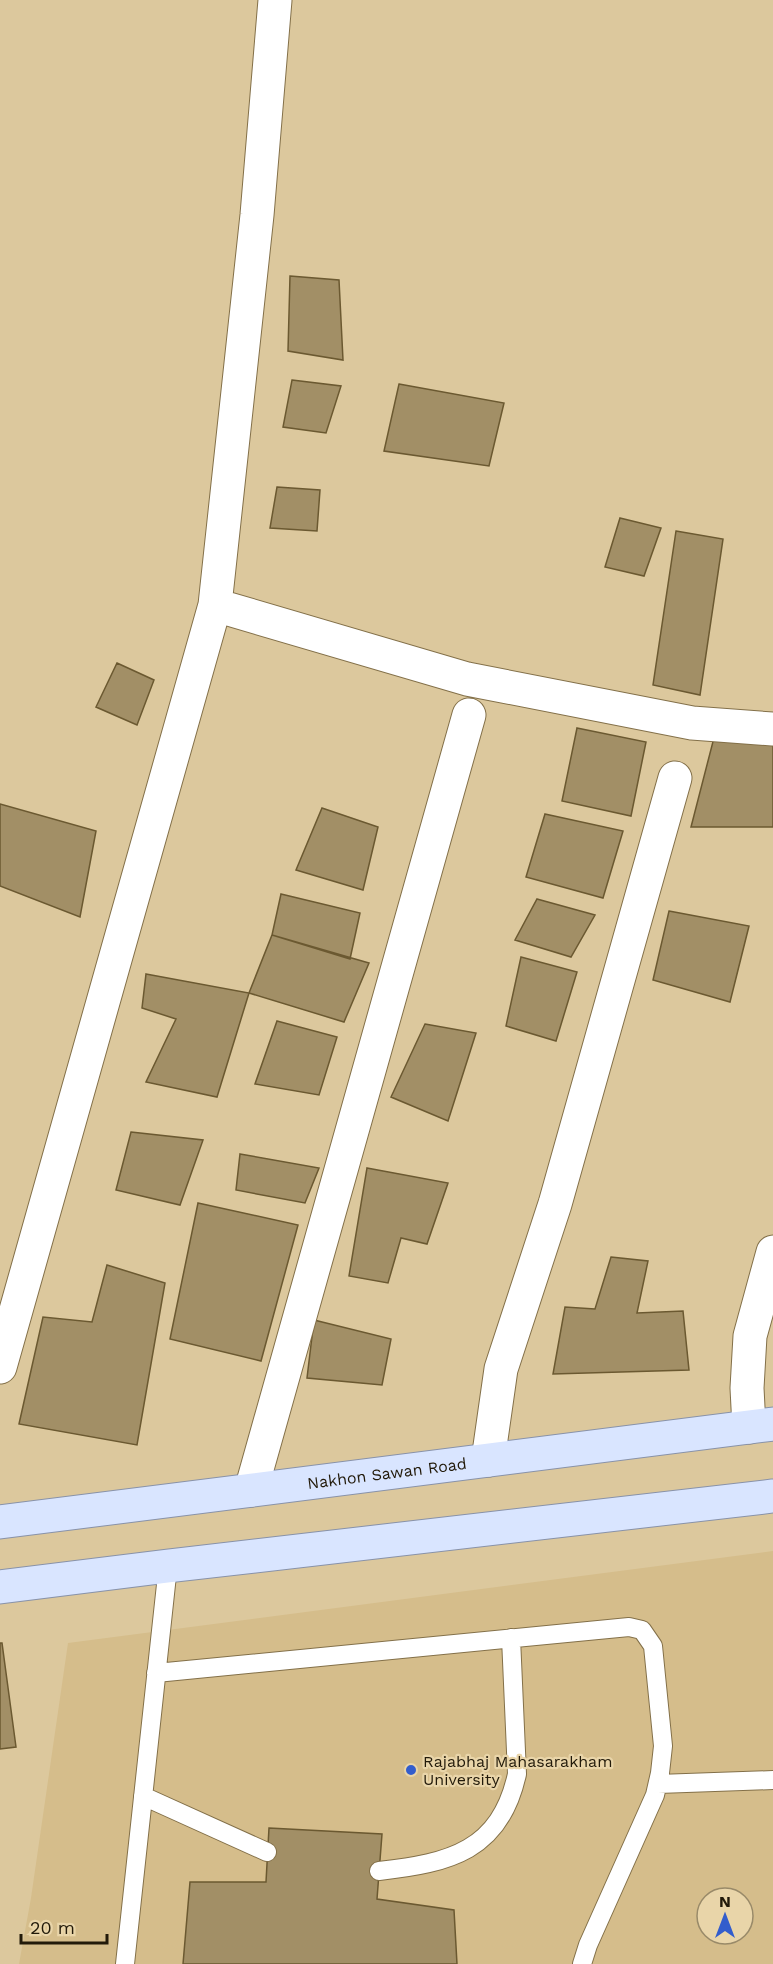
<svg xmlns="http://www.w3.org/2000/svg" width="773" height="1964" font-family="'Work Sans',sans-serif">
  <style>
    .built { fill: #d5bd8b; fill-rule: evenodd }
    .building { fill: #a28f66; stroke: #6b5931; stroke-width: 1.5 }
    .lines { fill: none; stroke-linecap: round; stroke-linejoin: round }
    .service-casing { stroke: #837049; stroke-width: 20 }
    .minor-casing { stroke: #837049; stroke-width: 35 }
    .primary-casing { stroke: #8892a9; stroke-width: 35 }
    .service { stroke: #fff; stroke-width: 18 }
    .minor { stroke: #fff; stroke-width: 33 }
    .primary { stroke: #d9e5ff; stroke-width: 33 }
    .poi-dot { fill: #335dcc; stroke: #e9d5a9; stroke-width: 2 }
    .labels { text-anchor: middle; stroke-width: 4.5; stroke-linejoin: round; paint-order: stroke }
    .street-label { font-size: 16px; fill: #221a0a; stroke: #e9d5a9 }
    .poi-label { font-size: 16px; fill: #221a0a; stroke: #e9d5a9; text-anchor: start }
  </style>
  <rect width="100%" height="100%" fill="#dcc89d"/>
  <path class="built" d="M773 1551V1964H19L31 1898 68 1643ZM707 1898H743V1934H707Z"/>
  <path class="building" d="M290 276 339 280 343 360 288 351Z
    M292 380 341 386 326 433 283 427Z
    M399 384 504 403 489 466 384 451Z
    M277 487 320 490 317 531 270 528Z
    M620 518 661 528 644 576 605 567Z
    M676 531 723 539 700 695 653 685Z
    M117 663 154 680 137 725 96 707Z
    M717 726 773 737V827H691Z
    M577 728 646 742 631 816 562 801Z
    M0 804 96 831 80 917 0 886Z
    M322 808 378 827 363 890 296 870Z
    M545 814 623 831 603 898 526 877Z
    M281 894 360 913 350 959 272 935Z
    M537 899 595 915 571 957 515 940Z
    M669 911 749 926 730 1002 653 980Z
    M272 935 369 963 344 1022 249 993Z
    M521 957 577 972 556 1041 506 1026Z
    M146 974 249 993 217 1097 146 1082 176 1019 142 1008Z
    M277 1021 337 1037 319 1095 255 1084Z
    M425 1024 476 1033 448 1121 391 1097Z
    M131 1132 203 1140 180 1205 116 1190Z
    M240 1154 319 1168 305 1203 236 1190Z
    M367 1168 448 1183 427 1244 401 1238 388 1283 349 1276Z
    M198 1203 298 1225 261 1361 170 1339Z
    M611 1257 648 1261 637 1313 683 1311 689 1370 553 1374 565 1307 595 1309Z
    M107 1265 165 1283 137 1445 19 1424 43 1317 92 1322Z
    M314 1320 391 1339 382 1385 307 1378Z
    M0 1643H2L16 1747 0 1749Z
    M269 1828 382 1834 377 1899 454 1910 457 1964H183L190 1882H266Z"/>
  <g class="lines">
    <g class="service-casing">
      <path id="service" d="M156 1673 629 1627 642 1630 653 1646 663 1746 660 1773 655 1795 588 1945 582 1964
        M658 1784 773 1780
        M143 1796 267 1852
        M379 1871C450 1863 500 1851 517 1774L511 1638
        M125 1964 168 1566"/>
    </g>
    <g class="minor-casing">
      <path id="minor" d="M215 605 467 679 692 723 773 729
        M0 1367 215 605 257 215 275 0
        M749 1427 747 1388 750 1336 773 1252
        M488 1460 501 1369 555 1204 675 778
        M251 1490 469 715"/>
    </g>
    <g class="primary-casing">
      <g id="primary">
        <path id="s1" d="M0 1522 773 1424"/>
        <path d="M0 1587 168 1566 773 1496"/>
      </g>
    </g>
    <use href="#service" class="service"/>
    <use href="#minor" class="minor"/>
    <use href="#primary" class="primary"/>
  </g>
  <circle class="poi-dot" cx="411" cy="1770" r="6"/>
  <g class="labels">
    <g class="street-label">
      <text dy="6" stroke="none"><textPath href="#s1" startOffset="390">Nakhon Sawan Road</textPath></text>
    </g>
    <g class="poi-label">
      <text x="423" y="1767">Rajabhaj Mahasarakham<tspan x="423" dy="18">University</tspan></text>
    </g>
  </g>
  <g transform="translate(725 1916)"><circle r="28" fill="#e9d5a9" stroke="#998a69" stroke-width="1.5"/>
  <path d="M0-4.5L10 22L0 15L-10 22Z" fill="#335dcc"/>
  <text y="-9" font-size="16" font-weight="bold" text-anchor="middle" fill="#221a0a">N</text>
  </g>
  <path d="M21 1934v9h86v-9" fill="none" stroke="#221a0a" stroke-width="3"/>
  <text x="30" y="1934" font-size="18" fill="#221a0a" stroke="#e9d5a9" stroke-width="4.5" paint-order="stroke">20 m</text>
</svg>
